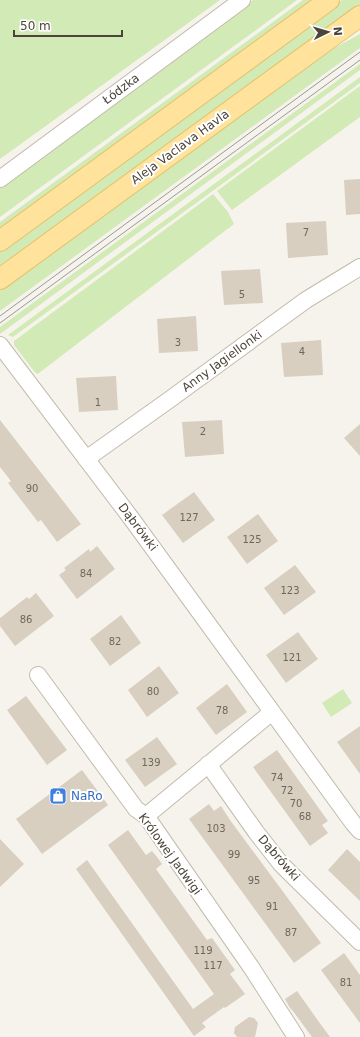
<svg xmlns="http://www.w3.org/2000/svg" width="360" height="1037" font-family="'DejaVu Sans',sans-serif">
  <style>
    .green { fill: #d2eab5 }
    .building { fill: #d8cfc1 }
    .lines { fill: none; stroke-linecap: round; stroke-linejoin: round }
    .minor-casing { stroke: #c2bbae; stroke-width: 18 }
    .major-casing { stroke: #e6c16a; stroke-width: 22 }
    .minor { stroke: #fff; stroke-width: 16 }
    .major { stroke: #ffe39c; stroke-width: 20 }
    .tram { stroke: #9a9a9a; stroke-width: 1 }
    .labels { text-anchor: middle; stroke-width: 4; stroke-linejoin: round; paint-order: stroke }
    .number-label { font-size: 10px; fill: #6e675b }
    .street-label { font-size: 12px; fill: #4b4439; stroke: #fff }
    .shop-label { font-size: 12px; fill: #366cbe; stroke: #fff; text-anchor: start }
  </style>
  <rect width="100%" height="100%" fill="#f6f3ec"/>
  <path class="green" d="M0 0H220L0 159Z
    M253 0H297L0 217V186Z
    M303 0H315L0 231V222Z
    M342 0H360V6L0 269V251Z
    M360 34V48L0 311V289L311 61Z
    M360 64V70L0 334V327Z
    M360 77V83L13 337 8 335Z
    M360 86V117L232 210 217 191Z
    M213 194 228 212 234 224 39 373 37 374 34 371 14 345V341Z
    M343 689 352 703 331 717 322 703Z"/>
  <path class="building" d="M360 179V214L346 215 344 180Z
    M326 221 328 255 288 258 286 223Z
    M260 269 263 303 224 305 221 271Z
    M196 316 198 351 159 353 157 319Z
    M321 340 323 375 284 377 281 343Z
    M116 376 118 410 79 412 76 378Z
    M0 420 81 524 57 542 41 520 38 522 8 483 11 481 0 467Z
    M222 420 224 454 185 457 182 422Z
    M360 424V456L344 438Z
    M194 492 215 520 183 543 162 515Z
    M258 514 278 541 247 564 227 537Z
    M97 546 115 569 77 599 59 575 66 570 64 568 89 549 90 552Z
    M295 565 316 592 284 615 264 588Z
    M36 593 54 616 15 646 0 626V618L27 597 29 599Z
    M121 615 141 643 110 666 90 639Z
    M298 632 318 659 286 683 266 655Z
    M159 666 179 693 147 717 128 690Z
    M227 684 247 712 216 735 196 708Z
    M26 696 67 750 47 765 7 710Z
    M360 726V774L337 742Z
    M157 737 177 764 145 787 125 760Z
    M277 750 328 821 322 825 328 833 310 846 253 767Z
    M82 770 108 805 42 854 16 819Z
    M209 804 214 811 221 806 230 820 321 943 294 963 189 819Z
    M128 830 146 855 152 851 157 857 162 864 156 869 207 940 212 938 235 970 230 974 245 994 225 1008 224 1007 202 1023 206 1027 194 1036 76 869 87 860 193 1009 214 994 108 845Z
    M0 839 24 864 0 887Z
    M347 849 360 862V901L328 870Z
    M344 953 360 975V1023L321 970Z
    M297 991 319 1022 330 1037H312L293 1011 290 1008 285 999Z
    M249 1017 254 1018 258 1023 255 1037H237L234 1033 235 1027Z"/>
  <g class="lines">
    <g class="minor-casing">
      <path id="minor" d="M0 179 242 0
        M0 345 131 518 353 823 360 831
        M86 459 169 400 306 300 360 267
        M38 675 136 809 146 816 251 967 296 1037
        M208 764 256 832 281 864 360 942
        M146 816 272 712"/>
    </g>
    <g class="major-casing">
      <path id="major" d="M0 241 329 0
        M0 279 360 16"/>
    </g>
    <use href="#minor" class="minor"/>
    <use href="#major" class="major"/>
    <path class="tram" d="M0 316 360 52
      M0 323 360 60"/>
  </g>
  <defs>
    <g id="shop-square" transform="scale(0.9)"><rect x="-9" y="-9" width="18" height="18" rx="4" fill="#3f7fe0" stroke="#fff"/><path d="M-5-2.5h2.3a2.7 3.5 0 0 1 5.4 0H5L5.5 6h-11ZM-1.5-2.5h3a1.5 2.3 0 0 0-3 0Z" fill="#fff"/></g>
  </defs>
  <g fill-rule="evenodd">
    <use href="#shop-square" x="58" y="796"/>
  </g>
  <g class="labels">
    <g class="number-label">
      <text x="306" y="236">7</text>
      <text x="242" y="298">5</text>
      <text x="178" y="346">3</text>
      <text x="302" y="355">4</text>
      <text x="98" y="406">1</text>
      <text x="203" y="435">2</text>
      <text x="32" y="492">90</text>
      <text x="189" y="521">127</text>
      <text x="252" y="543">125</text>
      <text x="86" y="577">84</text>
      <text x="290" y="594">123</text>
      <text x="26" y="623">86</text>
      <text x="115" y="645">82</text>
      <text x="292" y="661">121</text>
      <text x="153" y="695">80</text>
      <text x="222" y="714">78</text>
      <text x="151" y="766">139</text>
      <text x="277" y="781">74</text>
      <text x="287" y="794">72</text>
      <text x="296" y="807">70</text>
      <text x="305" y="820">68</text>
      <text x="216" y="832">103</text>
      <text x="234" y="858">99</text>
      <text x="254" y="884">95</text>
      <text x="272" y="910">91</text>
      <text x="291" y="936">87</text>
      <text x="203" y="954">119</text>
      <text x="213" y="969">117</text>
      <text x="346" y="986">81</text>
    </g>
    <g class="street-label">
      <text transform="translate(121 89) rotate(-37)" y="4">Łódzka</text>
      <text transform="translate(180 147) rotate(-36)" y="4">Aleja Vaclava Havla</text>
      <text transform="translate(222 361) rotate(-36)" y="4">Anny Jagiellonki</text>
      <text transform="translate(138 527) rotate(53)" y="4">Dąbrówki</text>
      <text transform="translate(170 854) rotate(54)" y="4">Królowej Jadwigi</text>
      <text transform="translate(279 858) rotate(49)" y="4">Dąbrówki</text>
    </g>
    <g class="shop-label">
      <text x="71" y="800">NaRo</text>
    </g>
  </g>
  <g transform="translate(328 32) rotate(85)" stroke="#ffffff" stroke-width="3" paint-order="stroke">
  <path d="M0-3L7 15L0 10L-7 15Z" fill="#4b4439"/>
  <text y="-6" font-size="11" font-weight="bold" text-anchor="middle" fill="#4b4439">N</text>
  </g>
  <path d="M14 30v6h108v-6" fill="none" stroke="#4b4439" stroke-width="2"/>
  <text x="20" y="30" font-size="12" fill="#4b4439" stroke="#ffffff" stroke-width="3" paint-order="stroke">50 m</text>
</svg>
